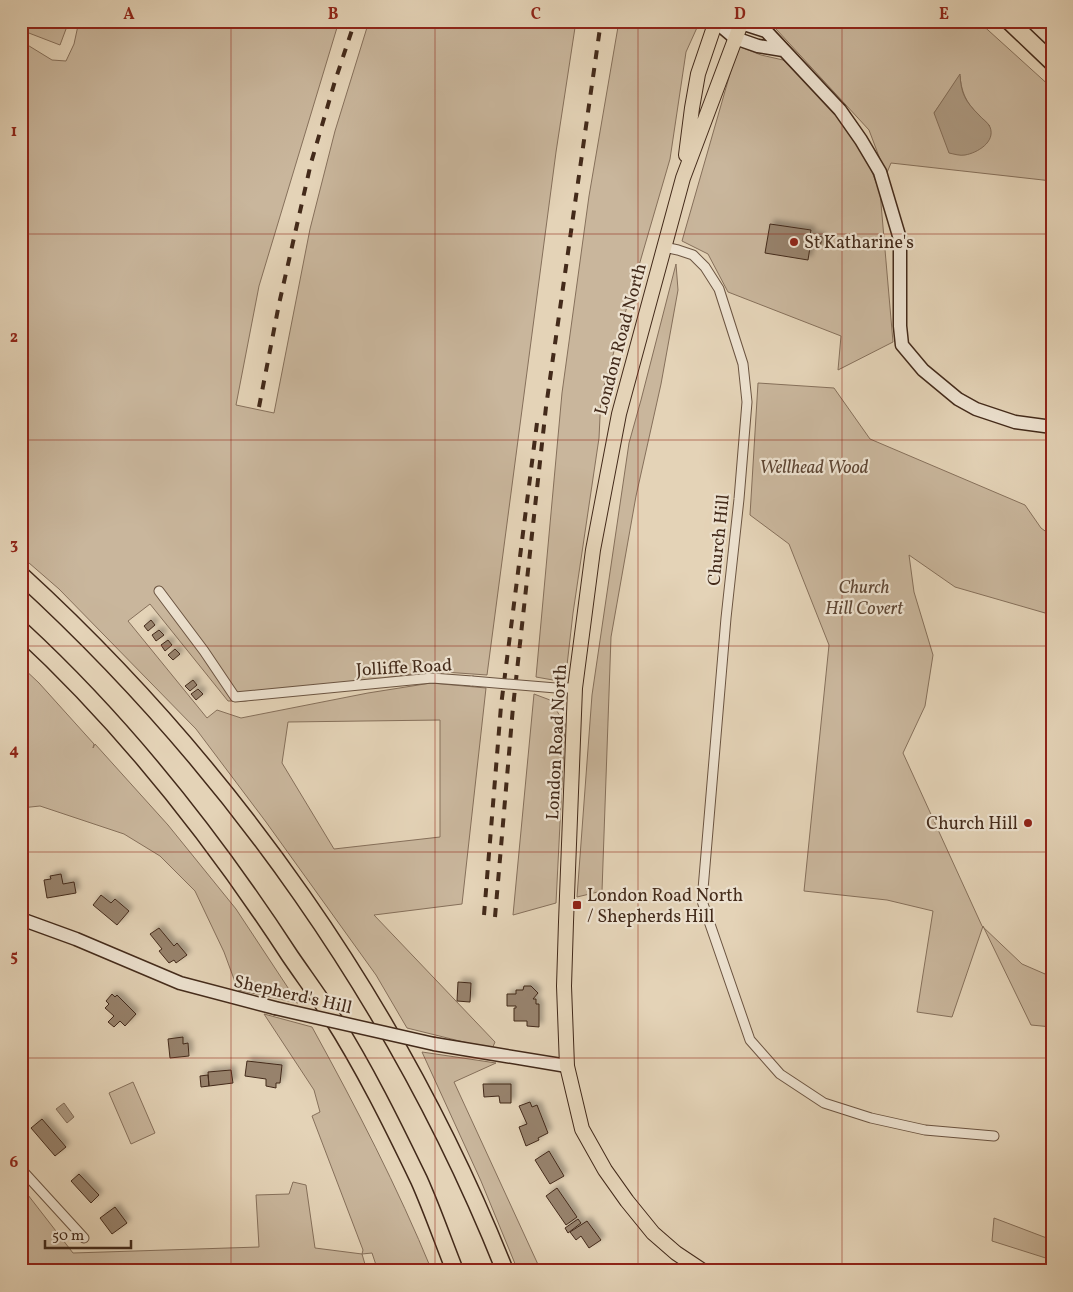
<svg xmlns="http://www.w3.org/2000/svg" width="1073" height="1292" font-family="Vollkorn,serif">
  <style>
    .green { fill: #c9b69c; stroke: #86705b; fill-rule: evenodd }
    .water { fill: #ad9a82; stroke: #836d58 }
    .building { fill: #97826c; stroke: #432a1a; filter: url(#shadow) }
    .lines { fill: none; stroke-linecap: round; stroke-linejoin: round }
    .street-casing { stroke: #6b5441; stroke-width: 11 }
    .secondary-casing { stroke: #432a1a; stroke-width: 15 }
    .primary-casing { stroke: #432a1a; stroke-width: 16 }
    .highway-casing { stroke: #432a1a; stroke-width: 19 }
    .street { stroke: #ede2d0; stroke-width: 9 }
    .secondary { stroke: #ede2d0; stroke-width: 12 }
    .primary { stroke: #e4d3b7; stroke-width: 14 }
    .highway { stroke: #e4d3b7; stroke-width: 16 }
    .rail { stroke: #432a1a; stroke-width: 4; stroke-dasharray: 9 9; stroke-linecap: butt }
    .street-bridge-casing { stroke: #6b5441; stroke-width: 11; stroke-linecap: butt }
    .secondary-bridge-casing { stroke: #432a1a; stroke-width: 15; stroke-linecap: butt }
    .street-bridge { stroke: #ede2d0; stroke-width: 9 }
    .secondary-bridge { stroke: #ede2d0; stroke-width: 12 }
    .grid { fill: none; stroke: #8f2418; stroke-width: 1; stroke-opacity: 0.55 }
    .poi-dot { fill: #8f2418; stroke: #ede2d0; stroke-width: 2 }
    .labels { text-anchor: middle; stroke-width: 4.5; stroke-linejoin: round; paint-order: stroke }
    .poi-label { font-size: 18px; fill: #432a1a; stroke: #ede2d0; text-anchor: start }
    .street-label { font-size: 18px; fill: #432a1a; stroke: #ede2d0 }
    .park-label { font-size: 18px; font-style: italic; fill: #5e4634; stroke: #ede2d0 }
    .neatline { fill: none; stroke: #8f2418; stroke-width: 2 }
    .grid-label { font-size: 16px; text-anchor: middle; font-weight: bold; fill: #8f2418 }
  </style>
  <defs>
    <filter id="shadow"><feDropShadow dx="4" dy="-4" stdDeviation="2.5" flood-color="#0004"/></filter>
  </defs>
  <rect width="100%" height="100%" fill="#e4d3b7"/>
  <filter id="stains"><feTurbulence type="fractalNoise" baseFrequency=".004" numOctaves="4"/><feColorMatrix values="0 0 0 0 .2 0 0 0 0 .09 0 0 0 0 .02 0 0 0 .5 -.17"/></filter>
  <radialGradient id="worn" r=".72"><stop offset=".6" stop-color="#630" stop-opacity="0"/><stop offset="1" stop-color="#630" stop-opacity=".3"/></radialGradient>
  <path class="green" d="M21 21H69L60 45 21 30Z
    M79 21H339L259 286 236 405 274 413 310 229 335 131 369 21H576L556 152 487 675 430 671 245 701H228L150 604 128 621 207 718 217 710 241 718 368 693 431 683 486 688 462 904 374 915 495 1042 492 1049 407 1028 376 975 266 822 196 729 59 589 21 556V41L52 60 66 61 74 44ZM440 720V837L334 849 282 763 288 722Z
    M619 21H700L686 52 670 159 601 396 599 438 573 613 566 674 553 680 536 677 562 393 589 196Z
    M774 21H978L1052 88V181L891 163 886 175 869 130 776 29ZM960 76C962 100 972 109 990 126L934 113Z
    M738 46 761 55 783 60 804 79 858 137 880 192 893 342 838 370 841 336 728 292 708 254 682 241Z
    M676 264 678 290 661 384 636 496 611 637 602 891 577 897 592 695 629 443 641 400Z
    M758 383 834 388 870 439 1025 505 1041 528 1052 536V615L955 587 909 555 914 592 933 655 925 706 903 753 982 926 1022 964 1052 977V1027L1031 1025 983 926 952 1017 917 1012 933 911 887 900 804 891 829 645 789 544 750 515Z
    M21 666 39 683 94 744 93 748 95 744 168 825 236 909 298 1003 238 990 224 952 195 891 160 856 124 834 40 806 21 808Z
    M534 694 550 700 565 724 556 903 513 915Z
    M264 1014 312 1027C356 1107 397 1186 432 1271H378L372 1253 362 1254 367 1271H21V1186L73 1253 259 1247 256 1195 289 1194 293 1182 306 1185 315 1248 362 1254 363 1250 312 1116 320 1112 314 1090Z
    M422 1052 496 1063 454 1082 541 1271H518L481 1181Z
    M133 1082 155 1133 131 1144 109 1093Z
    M994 1218 1052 1240V1260L992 1241Z"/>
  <path class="water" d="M960 74C961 94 965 101 979 115 982 119 988 122 990 127 996 142 977 153 965 155 960 156 954 154 949 153L934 113Z
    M64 1103 74 1117 67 1123 56 1109Z"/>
  <path class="building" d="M770 224 811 230 810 235 822 237 820 248 810 247 808 260 765 253Z
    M151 620 155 625 148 631 144 626Z
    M159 630 164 635 156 641 152 635Z
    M168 640 172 645 165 651 161 645Z
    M175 649 180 654 173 660 168 655Z
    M193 680 197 685 190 691 185 686Z
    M198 689 203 694 196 700 191 694Z
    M61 874 63 884 74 882 76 893 47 898 44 880 51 879 50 876Z
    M101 895 111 903 115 899 129 911 117 925 93 905Z
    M159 928 174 946 177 943 187 955 176 963 174 960 169 963 159 951 162 949 150 934Z
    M458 982 471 983 470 1002 457 1001Z
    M524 986H531L538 993 533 999H536V1004H539V1027L527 1026V1021H514V1008H516V1006H507V994H516V990H523Z
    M112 994 115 997 117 995 136 1014 125 1026 120 1021 114 1027 108 1022 114 1016 105 1008 109 1004 106 1001Z
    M183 1037V1044L188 1043 189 1056 170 1058 168 1039Z
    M247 1061 282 1065 280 1083H276V1088L266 1086V1079L245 1076Z
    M231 1070 233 1083 209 1086 208 1072Z
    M208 1075 209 1086 201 1087 200 1076Z
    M483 1084H511V1103H500L499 1096 484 1097Z
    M530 1102 532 1107 537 1105 548 1133 538 1138 539 1140 526 1146 519 1127 527 1124 519 1106Z
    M42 1119 66 1147 55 1156 31 1128Z
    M549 1151 564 1176 550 1184 535 1160Z
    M79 1174 99 1195 91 1203 71 1181Z
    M557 1188 577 1217 566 1225 546 1196Z
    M115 1207 127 1223 112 1234 100 1218Z
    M578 1219 581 1223 568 1233 565 1228Z
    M587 1221 601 1240 589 1248 581 1236 576 1240 570 1232Z"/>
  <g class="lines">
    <g class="street-casing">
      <path id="street" d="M664 247 678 250 693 255 705 267 719 289 743 364 747 402 739 499 726 618 702 901 750 1040 780 1074 824 1103 871 1118 925 1130 994 1136
        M159 591 204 651 235 697 432 678 472 681
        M556 688H575
        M21 1169 84 1238"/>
    </g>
    <g class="secondary-casing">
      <path id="secondary" d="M716 22 741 23 766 31 840 110 861 140 880 172 900 239V326L902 345 923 370 958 399 976 409 1015 422 1052 427
        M716 22 735 38 758 46 783 50
        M21 919 76 939 180 983 275 1008
        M434 1044 567 1066"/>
    </g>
    <g class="primary-casing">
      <path id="primary" d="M686 155 692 108 698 74 716 21
        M703 1271 676 1253 653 1233 627 1201 605 1170 582 1129 567 1066 564 986 566 922 575 688 593 550 619 414 683 178 742 21"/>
    </g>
    <g class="highway-casing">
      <path id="highway" d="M1009 21 1052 62
        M21 575C230 766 400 1007 505 1271
        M21 630C125 726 213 838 290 956 303 975 317 994 330 1014 364 1067 392 1124 419 1180 432 1209 443 1241 455 1271"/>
    </g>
    <use href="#street" class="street"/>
    <use href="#secondary" class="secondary"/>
    <use href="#primary" class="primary"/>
    <use href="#highway" class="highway"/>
    <path class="rail" d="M259 407 279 304 311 163 335 81 355 21
      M484 915 501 706 538 415
      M495 917 513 707 546 407 601 21"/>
    <g class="street-bridge-casing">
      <path id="street-bridge" d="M472 681 556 688"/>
    </g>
    <g class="secondary-bridge-casing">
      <path id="secondary-bridge" d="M275 1008 434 1044"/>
    </g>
    <use href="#street-bridge" class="street-bridge"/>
    <use href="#secondary-bridge" class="secondary-bridge"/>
  </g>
  <path class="grid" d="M231 21V1271M435 21V1271M638 21V1271M842 21V1271M21 234H1052M21 440H1052M21 646H1052M21 852H1052M21 1058H1052"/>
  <g class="poi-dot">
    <circle cx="794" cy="242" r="5"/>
    <circle cx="1028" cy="823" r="5"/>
    <rect x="572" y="900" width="10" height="10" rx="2.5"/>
  </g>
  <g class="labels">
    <g class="poi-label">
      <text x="804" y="248">St Katharine's</text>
      <text x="1018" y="829" text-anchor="end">Church Hill</text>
      <text x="587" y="901">London Road North<tspan x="587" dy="21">/ Shepherds Hill</tspan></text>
    </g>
    <g class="street-label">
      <text transform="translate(620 339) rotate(-75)" y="6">London Road North</text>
      <text transform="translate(718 540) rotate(-84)" y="6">Church Hill</text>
      <text transform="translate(404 667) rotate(-3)" y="6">Jolliffe Road</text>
      <text transform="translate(556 742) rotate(-87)" y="6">London Road North</text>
      <text transform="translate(293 994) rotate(13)" y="6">Shepherd's Hill</text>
    </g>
    <g class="park-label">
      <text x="814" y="473">Wellhead Wood</text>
      <text x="864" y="593">Church<tspan x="864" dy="21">Hill Covert</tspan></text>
    </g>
  </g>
  <rect width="1073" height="1292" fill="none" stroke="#e4d3b7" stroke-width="55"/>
  <path d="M45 1240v8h86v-8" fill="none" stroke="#432a1a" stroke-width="2.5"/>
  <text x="52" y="1240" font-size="15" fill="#432a1a" stroke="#ede2d0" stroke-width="4" paint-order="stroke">50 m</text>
  <rect x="28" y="28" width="1018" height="1236" class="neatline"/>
  <g class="grid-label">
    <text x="129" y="19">A</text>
    <text x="333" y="19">B</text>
    <text x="536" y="19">C</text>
    <text x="740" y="19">D</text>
    <text x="944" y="19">E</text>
    <text x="14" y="136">1</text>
    <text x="14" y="342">2</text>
    <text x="14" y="549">3</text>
    <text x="14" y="755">4</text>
    <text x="14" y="961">5</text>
    <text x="14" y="1167">6</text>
  </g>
  <rect width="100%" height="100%" filter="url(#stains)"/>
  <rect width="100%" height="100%" fill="url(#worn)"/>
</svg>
